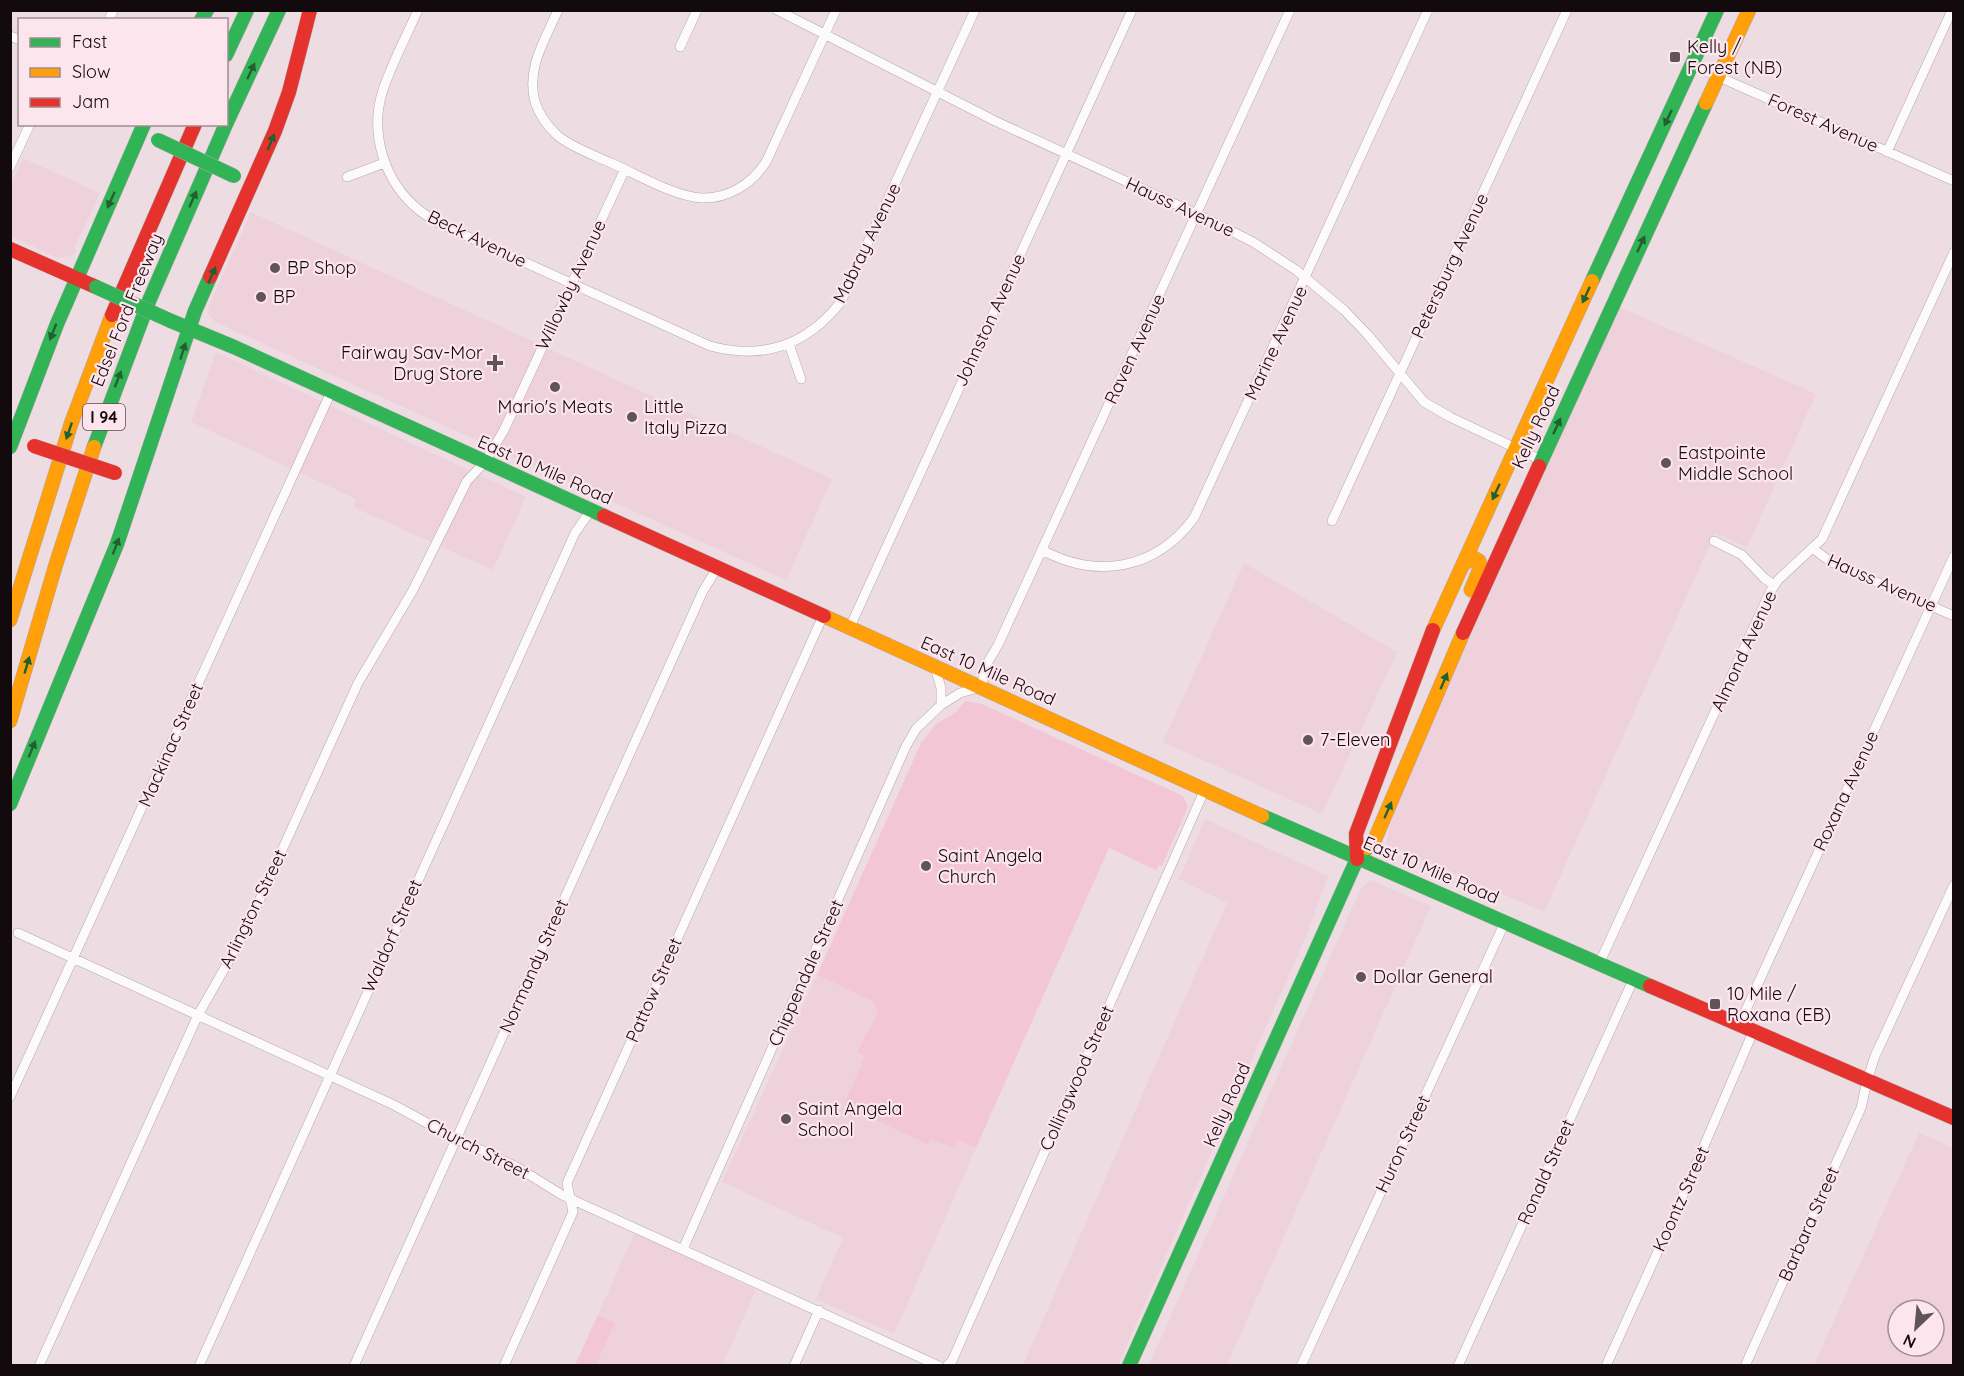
<svg xmlns="http://www.w3.org/2000/svg" width="1964" height="1376" font-family="Quicksand,sans-serif">
  <style>
    .built { fill: #eed1db; fill-rule: evenodd }
    .green { fill: #f3c6d6 }
    .lines { fill: none; stroke-linecap: round; stroke-linejoin: round }
    .street-casing { stroke: #b3a7ab; stroke-width: 10 }
    .fast-casing { stroke: #b3a7ab; stroke-width: 15 }
    .slow-casing { stroke: #b3a7ab; stroke-width: 15 }
    .jam-casing { stroke: #b3a7ab; stroke-width: 15 }
    .street { stroke: #fcfafb; stroke-width: 9 }
    .fast { stroke: #30b455; stroke-width: 14 }
    .slow { stroke: #ff9f0a; stroke-width: 14 }
    .jam { stroke: #e5322d; stroke-width: 14 }
    .fast-bridge-casing { stroke: #b3a7ab; stroke-width: 15; stroke-linecap: butt }
    .jam-bridge-casing { stroke: #b3a7ab; stroke-width: 15; stroke-linecap: butt }
    .fast-bridge { stroke: #30b455; stroke-width: 14 }
    .jam-bridge { stroke: #e5322d; stroke-width: 14 }
    .oneway { fill: #225f31 }
    .poi-dot { fill: #5f5458; stroke: #fde5ed; stroke-width: 2 }
    .labels { text-anchor: middle; stroke-width: 4.5; stroke-linejoin: round; paint-order: stroke }
    .shield { fill: #fde5ed; stroke: #594c50; stroke-width: 1.5 }
    .shield-label { font-size: 16px; font-weight: bold; fill: #130a0d }
    .poi-label { font-size: 18px; fill: #130a0d; stroke: #fde5ed; text-anchor: start }
    .street-label { font-size: 18px; fill: #130a0d; stroke: #fde5ed }
  </style>
  <rect width="100%" height="100%" fill="#eddde2"/>
  <path class="built" d="M23 158 100 193 75 246 76 252 70 256 61 258 53 256 11 236V184Z
    M251 212 832 479 786 580 215 322 208 313 209 306Z
    M1619 307 1816 394 1747 547 1715 533 1544 912 1386 844 1390 823 1465 647Z
    M216 352 526 497 493 570 353 507 356 499 191 422Z
    M1244 563 1397 652 1322 814 1163 742Z
    M1205 819 1328 876 1306 936 1118 1365H1023L1227 903 1179 879Z
    M1370 880 1431 906 1227 1365H1149L1360 890Z
    M817 975 874 1002 878 1012 857 1052 865 1056 927 1144 930 1139H957L976 1148 894 1334 816 1299 843 1238 722 1182Z
    M1919 1133 1953 1148V1365H1814ZM1898 1310H1934V1346H1898Z
    M635 1232 756 1290 722 1365 575 1366Z"/>
  <path class="green" d="M965 701 982 704 1183 796 1188 807 1162 866 1159 865 1156 870 1109 848 976 1148 957 1139 953 1147 931 1139 927 1144 844 1105 865 1056 857 1052 878 1012 874 1002 817 975 921 743 936 724 956 712Z
    M598 1315 615 1323 596 1365H575Z"/>
  <g class="lines">
    <g class="street-casing">
      <path id="street" d="M418 10C406 37 392 63 383 90 369 132 384 182 419 210 434 222 453 230 471 238L710 346C763 360 806 346 840 303L975 10
        M558 10C545 40 526 68 535 102 539 114 548 127 558 136 573 148 594 155 611 163 637 174 673 196 701 198 728 199 752 184 766 162L836 10
        M777 10 995 121 1197 214 1253 242 1296 270 1344 310 1367 334 1424 402 1450 417 1541 460
        M109 20 113 10
        M10 36 20 40
        M680 47 697 10
        M1692 65 1954 181
        M1887 152 1952 10
        M10 167 30 124
        M347 177 384 163
        M789 344 801 379
        M1332 521 1567 10
        M1714 541 1742 555 1764 578 1774 585
        M1812 548 1831 562 1954 616
        M1042 550C1098 580 1156 569 1194 518L1428 10
        M849 629 1132 10
        M935 667 941 688V705L960 693 981 687 988 662 998 645 1290 10
        M18 933 394 1105 447 1134 517 1167 562 1195 939 1366
        M1599 964 1770 592 1778 580 1822 539 1954 252
        M1739 1025 1954 556
        M10 1097 331 392
        M683 1249 906 746 916 729 941 705
        M39 1366 198 1015 243 936 358 683 413 590 467 481 485 462 504 430 625 169
        M199 1366 575 533 591 510
        M354 1366 703 591 717 568
        M504 1366 573 1212 567 1183 823 616
        M794 1366 819 1310
        M947 1366 952 1361 1205 789
        M1301 1366 1505 922
        M1458 1366 1634 978
        M1606 1366 1673 1218 1753 1032
        M1745 1366 1861 1108 1867 1081 1875 1056 1954 885"/>
    </g>
    <g class="fast-casing">
      <path id="fast" d="M201 20 207 10
        M226 55 247 10
        M226 124 279 10
        M1592 281 1717 10
        M171 321 234 347 604 516
        M10 447 57 324 144 124
        M94 447 149 301 226 124
        M1539 466 1706 103
        M10 804 117 544 195 311 210 277
        M1262 816 1650 986
        M1129 1366 1357 859 1367 848"/>
    </g>
    <g class="slow-casing">
      <path id="slow" d="M1706 103 1749 10
        M1463 564 1474 558 1479 561 1481 566 1471 590
        M824 616 1262 816
        M10 620 71 424 112 315
        M1433 630 1592 281
        M10 721 56 564 94 447
        M1367 848 1375 839 1463 633"/>
    </g>
    <g class="jam-casing">
      <path id="jam" d="M10 249 96 287
        M210 277 275 131 289 92 310 10
        M112 315 195 124
        M604 516 824 616
        M1463 633 1539 466
        M1357 859 1356 834 1433 630
        M1650 986 1954 1118"/>
    </g>
    <use href="#street" class="street"/>
    <use href="#fast" class="fast"/>
    <use href="#slow" class="slow"/>
    <use href="#jam" class="jam"/>
    <g class="fast-bridge-casing">
      <path id="fast-bridge" d="M158 140 234 176
        M96 287 171 321"/>
    </g>
    <g class="jam-bridge-casing">
      <path id="jam-bridge" d="M34 446 115 473"/>
    </g>
    <use href="#fast-bridge" class="fast-bridge"/>
    <use href="#jam-bridge" class="jam-bridge"/>
  </g>
  <defs><path id="oneway-solid" d="M-6-.8H1V-3.2L6.5 0L1 3.2V.8H-6Z" transform="scale(1.5)"/></defs>
  <g class="oneway">
    <use href="#oneway-solid" transform="translate(251 71) rotate(-65)"/>
    <use href="#oneway-solid" transform="translate(1668 118) rotate(115)"/>
    <use href="#oneway-solid" transform="translate(271 142) rotate(-68)"/>
    <use href="#oneway-solid" transform="translate(193 199) rotate(-66)"/>
    <use href="#oneway-solid" transform="translate(111 200) rotate(114)"/>
    <use href="#oneway-solid" transform="translate(1641 244) rotate(-65)"/>
    <use href="#oneway-solid" transform="translate(212 275) rotate(-66)"/>
    <use href="#oneway-solid" transform="translate(1586 295) rotate(115)"/>
    <use href="#oneway-solid" transform="translate(53 332) rotate(112)"/>
    <use href="#oneway-solid" transform="translate(183 351) rotate(-72)"/>
    <use href="#oneway-solid" transform="translate(118 379) rotate(-69)"/>
    <use href="#oneway-solid" transform="translate(1557 426) rotate(-65)"/>
    <use href="#oneway-solid" transform="translate(69 431) rotate(109)"/>
    <use href="#oneway-solid" transform="translate(1496 492) rotate(115)"/>
    <use href="#oneway-solid" transform="translate(116 546) rotate(-69)"/>
    <use href="#oneway-solid" transform="translate(27 665) rotate(-74)"/>
    <use href="#oneway-solid" transform="translate(1444 681) rotate(-67)"/>
    <use href="#oneway-solid" transform="translate(32 749) rotate(-68)"/>
    <use href="#oneway-solid" transform="translate(1388 810) rotate(-66)"/>
  </g>
  <g class="poi-dot">
    <rect x="1669" y="51" width="12" height="12" rx="3"/>
    <circle cx="275" cy="268" r="6"/>
    <circle cx="261" cy="297" r="6"/>
    <path d="M492 354h6v6h6v6h-6v6h-6v-6h-6v-6h6z"/>
    <circle cx="555" cy="387" r="6"/>
    <circle cx="632" cy="417" r="6"/>
    <circle cx="1666" cy="463" r="6"/>
    <circle cx="1308" cy="740" r="6"/>
    <circle cx="926" cy="866" r="6"/>
    <circle cx="1361" cy="977" r="6"/>
    <rect x="1709" y="998" width="12" height="12" rx="3"/>
    <circle cx="786" cy="1119" r="6"/>
  </g>
  <g class="labels">
    <rect class="shield" x="83" y="404" width="42" height="26" rx="4.5"/>
    <g class="shield-label">
      <text x="104" y="423">I 94</text>
    </g>
    <g class="poi-label">
      <text x="1687" y="53">Kelly /<tspan x="1687" dy="21">Forest (NB)</tspan></text>
      <text x="287" y="274">BP Shop</text>
      <text x="273" y="303">BP</text>
      <text x="483" y="359" text-anchor="end">Fairway Sav-Mor<tspan x="483" dy="21">Drug Store</tspan></text>
      <text x="555" y="413" text-anchor="middle">Mario's Meats</text>
      <text x="644" y="413">Little<tspan x="644" dy="21">Italy Pizza</tspan></text>
      <text x="1678" y="459">Eastpointe<tspan x="1678" dy="21">Middle School</tspan></text>
      <text x="1320" y="746">7-Eleven</text>
      <text x="938" y="862">Saint Angela<tspan x="938" dy="21">Church</tspan></text>
      <text x="1373" y="983">Dollar General</text>
      <text x="1727" y="1000">10 Mile /<tspan x="1727" dy="21">Roxana (EB)</tspan></text>
      <text x="798" y="1115">Saint Angela<tspan x="798" dy="21">School</tspan></text>
    </g>
    <g class="street-label">
      <text transform="translate(1823 123) rotate(24)" y="6">Forest Avenue</text>
      <text transform="translate(1180 207) rotate(25)" y="6">Hauss Avenue</text>
      <text transform="translate(477 239) rotate(26)" y="6">Beck Avenue</text>
      <text transform="translate(867 243) rotate(-64)" y="6">Mabray Avenue</text>
      <text transform="translate(1450 266) rotate(-65)" y="6">Petersburg Avenue</text>
      <text transform="translate(571 285) rotate(-65)" y="6">Willowby Avenue</text>
      <text transform="translate(127 310) rotate(-68)" y="6">Edsel Ford Freeway</text>
      <text transform="translate(990 320) rotate(-65)" y="6">Johnston Avenue</text>
      <text transform="translate(1276 343) rotate(-65)" y="6">Marine Avenue</text>
      <text transform="translate(1135 349) rotate(-65)" y="6">Raven Avenue</text>
      <text transform="translate(1536 427) rotate(-65)" y="6">Kelly Road</text>
      <text transform="translate(545 470) rotate(24)" y="6">East 10 Mile Road</text>
      <text transform="translate(1882 583) rotate(24)" y="6">Hauss Avenue</text>
      <text transform="translate(1744 651) rotate(-65)" y="6">Almond Avenue</text>
      <text transform="translate(988 671) rotate(24)" y="6">East 10 Mile Road</text>
      <text transform="translate(171 745) rotate(-66)" y="6">Mackinac Street</text>
      <text transform="translate(1846 791) rotate(-65)" y="6">Roxana Avenue</text>
      <text transform="translate(1431 870) rotate(23)" y="6">East 10 Mile Road</text>
      <text transform="translate(253 909) rotate(-64)" y="6">Arlington Street</text>
      <text transform="translate(392 936) rotate(-66)" y="6">Waldorf Street</text>
      <text transform="translate(534 966) rotate(-66)" y="6">Normandy Street</text>
      <text transform="translate(806 973) rotate(-66)" y="6">Chippendale Street</text>
      <text transform="translate(654 990) rotate(-66)" y="6">Pattow Street</text>
      <text transform="translate(1077 1078) rotate(-66)" y="6">Collingwood Street</text>
      <text transform="translate(1227 1105) rotate(-66)" y="6">Kelly Road</text>
      <text transform="translate(1403 1144) rotate(-65)" y="6">Huron Street</text>
      <text transform="translate(478 1149) rotate(27)" y="6">Church Street</text>
      <text transform="translate(1546 1172) rotate(-66)" y="6">Ronald Street</text>
      <text transform="translate(1681 1199) rotate(-66)" y="6">Koontz Street</text>
      <text transform="translate(1809 1224) rotate(-66)" y="6">Barbara Street</text>
    </g>
  </g>
  <rect width="1964" height="1376" fill="none" stroke="#130a0d" stroke-width="24"/>
  <rect x="18" y="18" width="210" height="108" fill="#fde5ed" stroke="#9f8d93" stroke-width="1.5"/>
  <rect x="30" y="38" width="30" height="9" fill="#30b455" stroke="#9f8d93" stroke-width="1.5"/>
  <text x="72" y="48" font-size="18" fill="#130a0d">Fast</text>
  <rect x="30" y="68" width="30" height="9" fill="#ff9f0a" stroke="#9f8d93" stroke-width="1.5"/>
  <text x="72" y="78" font-size="18" fill="#130a0d">Slow</text>
  <rect x="30" y="98" width="30" height="9" fill="#e5322d" stroke="#9f8d93" stroke-width="1.5"/>
  <text x="72" y="108" font-size="18" fill="#130a0d">Jam</text>
  <g transform="translate(1916 1328) rotate(206)"><circle r="28" fill="#fde5ed" stroke="#9f8d93" stroke-width="1.5"/>
  <path d="M0-4.5L10 22L0 15L-10 22Z" fill="#5f5458"/>
  <text y="-9" font-size="16" font-weight="bold" text-anchor="middle" fill="#130a0d">N</text>
  </g>
</svg>
